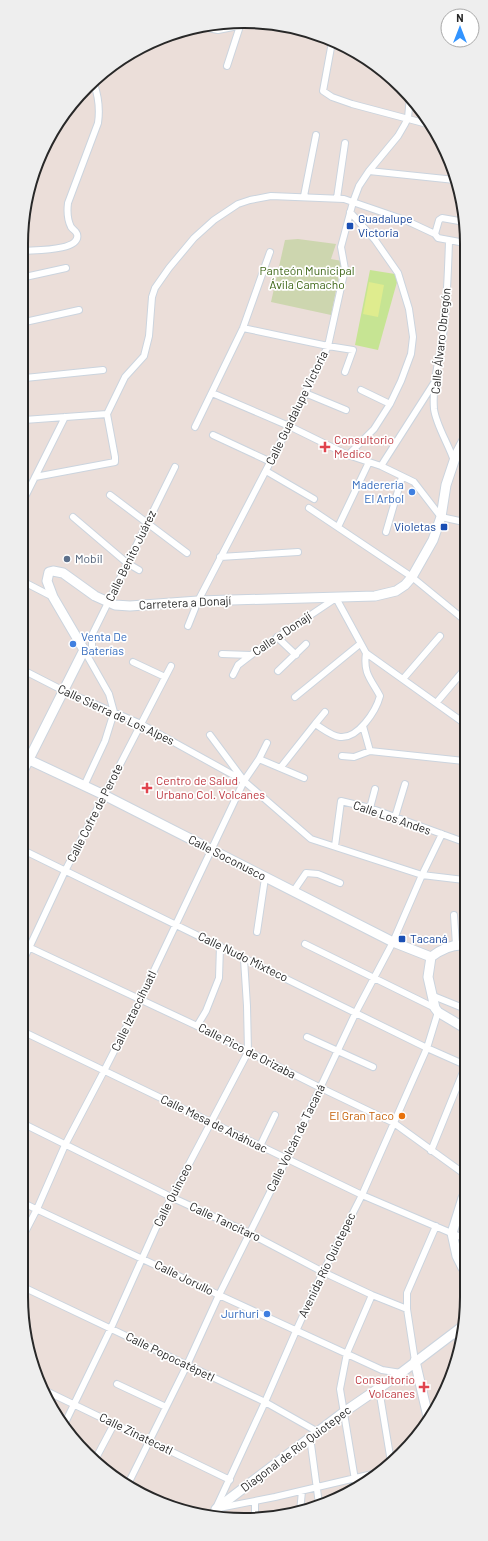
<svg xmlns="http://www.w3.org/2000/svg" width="488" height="1541" font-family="Barlow,sans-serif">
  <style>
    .green { fill: #c6e493 }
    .cemetery { fill: #cdd6af }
    .pitch { fill: #dfec8e }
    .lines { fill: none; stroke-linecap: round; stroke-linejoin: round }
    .street-casing { stroke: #cbd4de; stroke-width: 8 }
    .secondary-casing { stroke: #cbd4de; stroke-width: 11 }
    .street { stroke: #fff; stroke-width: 6 }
    .secondary { stroke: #fff; stroke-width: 9 }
    .transit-dot { fill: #1a4fb4; stroke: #fff; stroke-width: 1.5 }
    .health-dot { fill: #e0444e; stroke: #fff; stroke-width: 1.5 }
    .shop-dot { fill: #3f7fe0; stroke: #fff; stroke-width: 1.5 }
    .service-dot { fill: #5c6f8a; stroke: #fff; stroke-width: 1.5 }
    .food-dot { fill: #e8710a; stroke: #fff; stroke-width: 1.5 }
    .labels { text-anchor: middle; stroke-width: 3.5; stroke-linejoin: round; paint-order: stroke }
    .transit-label { font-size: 12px; fill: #164399; stroke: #fff; text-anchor: start }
    .park-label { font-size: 12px; fill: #3e6617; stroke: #fff }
    .street-label { font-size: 12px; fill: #282828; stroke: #fff }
    .health-label { font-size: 12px; fill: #be3a42; stroke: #fff; text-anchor: start }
    .shop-label { font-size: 12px; fill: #366cbe; stroke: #fff; text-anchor: end }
    .service-label { font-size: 12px; fill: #4e5e75; stroke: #fff; text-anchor: start }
    .food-label { font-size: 12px; fill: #c56008; stroke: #fff; text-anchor: end }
    .rim { fill: none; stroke: #282828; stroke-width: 2 }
  </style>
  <rect width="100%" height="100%" fill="#ebded9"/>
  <path class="green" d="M370 270 395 274 397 282 378 350 355 345Z"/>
  <path class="cemetery" d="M298 239 336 244 331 259 342 261 331 315 271 302 285 240Z"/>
  <path class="pitch" d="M369 282 384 285 378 317 363 314Z"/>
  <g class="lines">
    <g class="street-casing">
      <path id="street" d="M198 26 218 30 243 25
        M332 42 323 91 332 97 352 104 431 125
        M119 59H125L126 56
        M227 66 240 26
        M369 171 455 180
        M304 196 316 135
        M337 198 345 143
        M435 234 439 220 442 218 465 222
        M449 241C448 273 447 305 443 336 439 360 432 385 434 409 436 425 449 445 454 461
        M25 251C34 250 82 251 77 234 76 231 73 230 71 227 67 219 67 211 68 203L98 123C100 109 99 98 94 84
        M25 277 66 268
        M25 322 79 310
        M243 328 328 346 353 350 345 372
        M25 378 103 370
        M361 390 390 404
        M212 393 289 426 348 455 381 466 414 482 441 517 464 522
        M305 393 346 410
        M107 414 125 377 144 356 149 336 152 297 155 288 169 268 194 238 214 220 238 204 250 200 271 196 344 199 405 220 435 234 438 238 465 243
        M24 420 107 414 115 457V462L35 477
        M195 427 243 328 270 252
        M213 435 271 462
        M348 455 374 429 390 404 401 381 411 354 413 337 409 309 398 273 375 240 350 212
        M381 466 434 383
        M266 471 314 499
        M110 495 187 553
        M24 499 65 417
        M309 508 412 577 462 618
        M73 517 127 563 139 570
        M338 527 369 462
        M386 532 402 477
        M220 557 298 552
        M24 582 53 597
        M188 626 198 601 289 426 328 346 345 269 341 247 353 202 359 186 369 171 398 136 405 124 408 118 410 96
        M277 637 296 655
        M92 646V635L175 467
        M222 654 251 655
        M133 662 165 677
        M23 670 64 691 141 724 244 781 311 839 422 875 464 880
        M278 671 306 644
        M233 675 238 665 251 655 336 598 366 653 464 723
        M403 679 440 636
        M295 697 360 644
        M437 702 464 670
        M315 724C322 728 331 736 340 737 358 739 376 711 380 696 371 679 363 674 366 653
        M363 726 370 751
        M210 735 242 778
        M342 756 354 757 370 751 464 761
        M259 759 304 778
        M281 767 315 724 325 712
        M84 786 105 741 114 712 109 694 84 650
        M370 808 375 789
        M395 817 405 784
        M335 846 341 801 370 808 464 842
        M23 850 427 1048 463 1064
        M293 892 306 873 318 874 340 883
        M454 915 456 945
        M257 932 265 878
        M22 944 197 1026 321 1088 394 1123 463 1173
        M305 944 435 1008
        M22 963 65 871 171 666
        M431 995 463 1008
        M197 1026 206 1011 219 978 220 946
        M22 1031 362 1195 463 1238
        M307 1037 373 1067
        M22 1123 171 1197 249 1233 323 1272 372 1295 407 1309
        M260 1146 275 1115
        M431 1151 463 1072
        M21 1202 219 1295 382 1370 401 1373
        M21 1240 37 1209 65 1145 104 1071 140 1000 244 781 259 759 267 743
        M21 1286 265 1402 318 1432
        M456 1331 460 1348
        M415 1361 407 1309V1293L436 1226
        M117 1384 166 1407
        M42 1389 230 1480
        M379 1389 391 1462
        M64 1425 111 1328 159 1221 248 1052 247 1006 244 959
        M310 1437 319 1504
        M96 1458 114 1424
        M128 1484 187 1365 219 1295 287 1158 356 1012 393 942 422 875 442 834
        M356 1486 340 1389 347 1353 372 1295
        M255 1501V1515
        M216 1508 265 1402 296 1331 323 1272 362 1195 427 1048 438 1012
        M219 1508 275 1497 381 1472
        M300 1512 302 1491"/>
    </g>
    <g class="secondary-casing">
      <path id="secondary" d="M23 757 104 795 393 942 431 957
        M23 771 84 650 53 597 47 581 49 572 53 571 63 573 95 596 115 605 130 606 198 601 375 596 396 591 405 585 412 577 433 540 441 517 446 485 456 455 465 438
        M463 1027 438 1012 435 1008 428 977 431 957C440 950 451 944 464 945
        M463 1268 457 1256 452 1233 463 1198
        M415 1361 429 1421
        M214 1518 216 1509 344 1412 401 1373 463 1326"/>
    </g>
    <use href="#street" class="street"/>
    <use href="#secondary" class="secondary"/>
  </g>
  <g class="transit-dot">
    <rect x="346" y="222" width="8" height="8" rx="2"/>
    <rect x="440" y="523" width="8" height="8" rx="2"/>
    <rect x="398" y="935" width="8" height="8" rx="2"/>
  </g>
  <g class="health-dot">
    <path d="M323 441h4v4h4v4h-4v4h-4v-4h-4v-4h4z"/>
    <path d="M145 782h4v4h4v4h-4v4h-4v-4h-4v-4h4z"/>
    <path d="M422 1381h4v4h4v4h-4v4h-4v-4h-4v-4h4z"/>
  </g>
  <g class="shop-dot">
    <circle cx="412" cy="492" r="4"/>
    <circle cx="73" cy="644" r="4"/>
    <circle cx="267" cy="1314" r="4"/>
  </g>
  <circle class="service-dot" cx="67" cy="559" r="4"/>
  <circle class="food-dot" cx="402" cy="1116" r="4"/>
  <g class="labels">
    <g class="transit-label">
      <text x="358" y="223">Guadalupe<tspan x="358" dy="14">Victoria</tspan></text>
      <text x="436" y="531" text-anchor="end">Violetas</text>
      <text x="410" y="943">Tacaná</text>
    </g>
    <g class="park-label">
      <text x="307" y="275">Panteón Municipal<tspan x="307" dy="14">Ávila Camacho</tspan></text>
    </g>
    <g class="street-label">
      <text transform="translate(441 341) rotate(-84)" y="4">Calle Álvaro Obregón</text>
      <text transform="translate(297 408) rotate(-64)" y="4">Calle Guadalupe Victoria</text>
      <text transform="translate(131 556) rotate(-64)" y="4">Calle Benito Juárez</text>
      <text transform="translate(185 603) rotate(-3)" y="4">Carretera a Donají</text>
      <text transform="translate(282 634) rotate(-34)" y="4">Calle a Donají</text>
      <text transform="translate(116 715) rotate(25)" y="4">Calle Sierra de Los Alpes</text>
      <text transform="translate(95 813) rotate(-63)" y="4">Calle Cofre de Perote</text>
      <text transform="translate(392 818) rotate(19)" y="4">Calle Los Andes</text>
      <text transform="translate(227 858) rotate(27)" y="4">Calle Soconusco</text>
      <text transform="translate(243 957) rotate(26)" y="4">Calle Nudo Mixteco</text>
      <text transform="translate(134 1011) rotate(-64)" y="4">Calle Iztaccíhuatl</text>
      <text transform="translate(247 1051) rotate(27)" y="4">Calle Pico de Orizaba</text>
      <text transform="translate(214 1124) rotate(26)" y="4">Calle Mesa de Anáhuac</text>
      <text transform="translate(296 1138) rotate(-64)" y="4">Calle Volcán de Tacaná</text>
      <text transform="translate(173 1195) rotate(-63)" y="4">Calle Quinceo</text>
      <text transform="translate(225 1222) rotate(25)" y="4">Calle Tancítaro</text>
      <text transform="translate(327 1265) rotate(-64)" y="4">Avenida Río Quiotepec</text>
      <text transform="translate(184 1278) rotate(26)" y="4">Calle Jorullo</text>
      <text transform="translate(170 1357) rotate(26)" y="4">Calle Popocatépetl</text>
      <text transform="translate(136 1434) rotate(26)" y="4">Calle Zinatecatl</text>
      <text transform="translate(296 1449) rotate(-37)" y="4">Diagonal de Río Quiotepec</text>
    </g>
    <g class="health-label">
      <text x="334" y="444">Consultorio<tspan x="334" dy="14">Medico</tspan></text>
      <text x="156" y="785">Centro de Salud<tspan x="156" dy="14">Urbano Col. Volcanes</tspan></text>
      <text x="415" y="1384" text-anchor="end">Consultorio<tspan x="415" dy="14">Volcanes</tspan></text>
    </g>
    <g class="shop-label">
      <text x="404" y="489">Madereria<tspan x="404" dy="14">El Arbol</tspan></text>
      <text x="81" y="641" text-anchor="start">Venta De<tspan x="81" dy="14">Baterías</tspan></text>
      <text x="259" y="1318">Jurhuri</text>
    </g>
    <g class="service-label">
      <text x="75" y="563">Mobil</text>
    </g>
    <g class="food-label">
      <text x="394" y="1120">El Gran Taco</text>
    </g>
  </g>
  <path d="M0 0H488V1541H0ZM244 28H244A216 216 0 0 1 460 244V1297A216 216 0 0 1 244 1513H244A216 216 0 0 1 28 1297V244A216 216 0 0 1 244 28Z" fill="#eee" fill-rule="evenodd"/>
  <path class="rim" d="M244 28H244A216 216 0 0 1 460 244V1297A216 216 0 0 1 244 1513H244A216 216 0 0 1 28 1297V244A216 216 0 0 1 244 28Z"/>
  <g transform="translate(460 28)"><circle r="19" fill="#ffffff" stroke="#a9a9a9"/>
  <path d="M0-3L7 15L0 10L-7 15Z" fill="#3294ff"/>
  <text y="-6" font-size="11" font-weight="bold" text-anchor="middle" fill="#282828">N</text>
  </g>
</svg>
